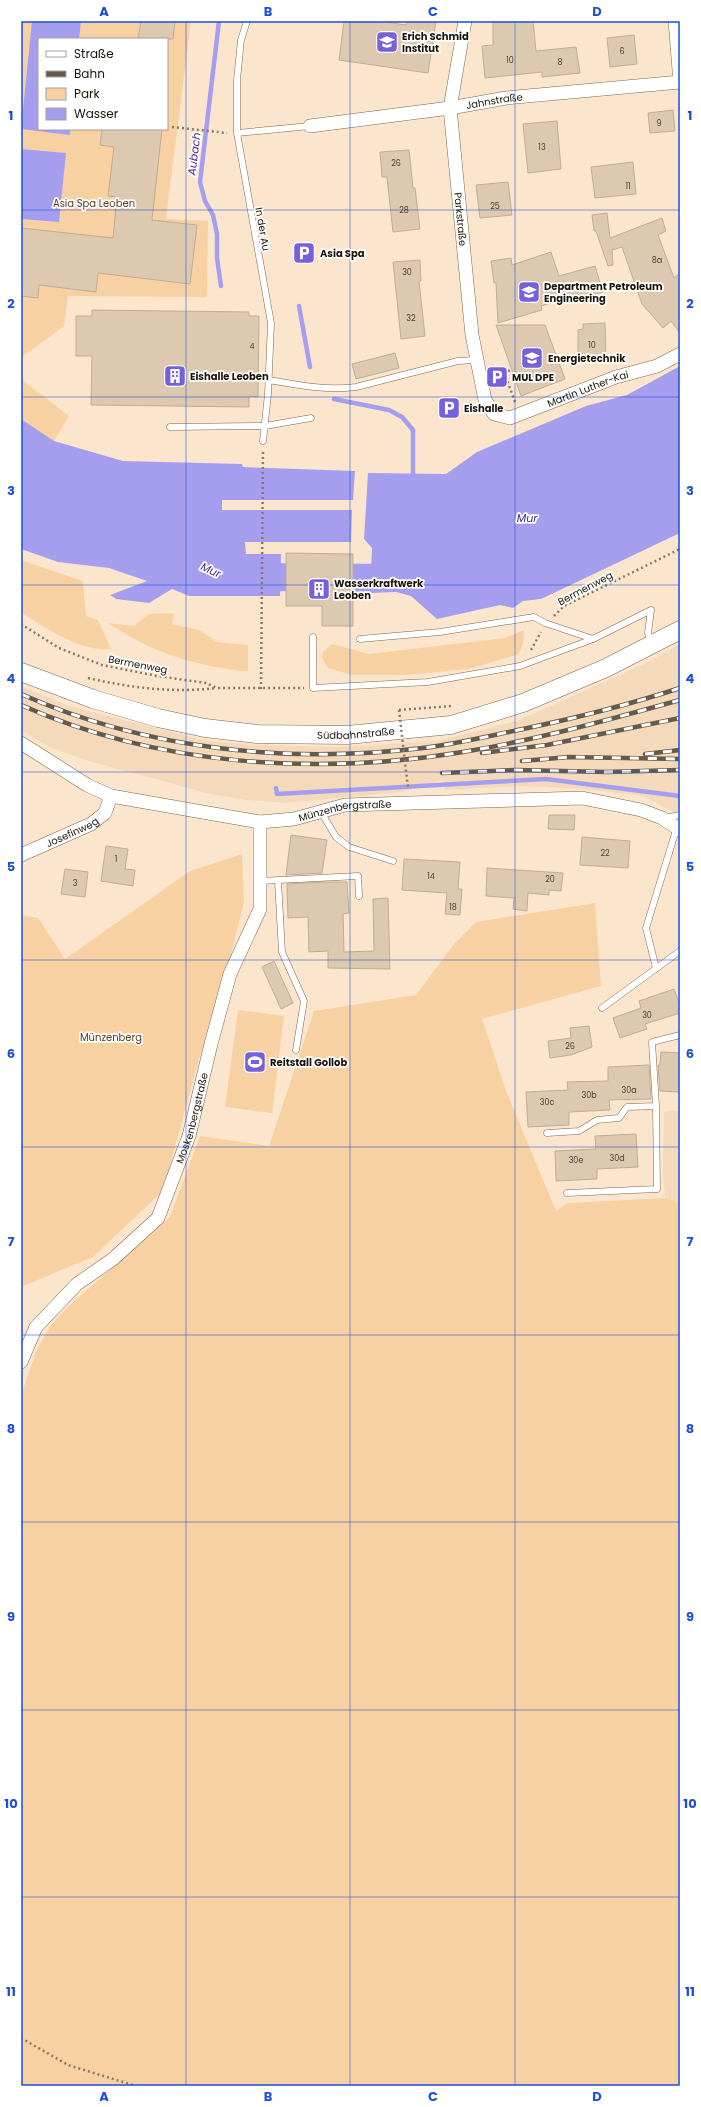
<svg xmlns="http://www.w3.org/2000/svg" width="701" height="2107" font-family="Poppins,sans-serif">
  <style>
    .built { fill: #f4dabb }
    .green { fill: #f8d1a3; fill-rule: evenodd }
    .water { fill: #a59eef }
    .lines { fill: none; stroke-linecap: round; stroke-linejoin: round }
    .stream { stroke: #a59eef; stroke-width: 4.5 }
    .river { stroke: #a59eef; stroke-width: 28 }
    .building { fill: #ddc8b0; stroke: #c0ac95 }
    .lane-casing { stroke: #7a6752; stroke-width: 7 }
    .street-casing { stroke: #7a6752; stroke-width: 14 }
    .secondary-casing { stroke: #7a6752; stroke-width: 19 }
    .path { stroke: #887a69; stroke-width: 2.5; stroke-dasharray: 2 3; stroke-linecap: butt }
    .lane { stroke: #fff; stroke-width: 6 }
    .street { stroke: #fff; stroke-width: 13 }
    .secondary { stroke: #fff; stroke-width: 18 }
    .rail-casing { stroke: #655a4b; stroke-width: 4.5 }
    .rail { stroke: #fff; stroke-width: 3; stroke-dasharray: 9; stroke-linecap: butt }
    .path-bridge { stroke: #887a69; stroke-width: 2.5; stroke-dasharray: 2 3; stroke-linecap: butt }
    .grid { fill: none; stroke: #1d4ed8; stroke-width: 1; stroke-opacity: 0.55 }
    .labels { text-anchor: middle; stroke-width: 3.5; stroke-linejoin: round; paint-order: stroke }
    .number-label { font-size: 8px; fill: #4b4034 }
    .poi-label { font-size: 10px; font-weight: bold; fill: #1a130a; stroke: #fff; text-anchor: start }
    .street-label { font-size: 10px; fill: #1a130a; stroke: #fff }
    .park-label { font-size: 10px; fill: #563d1d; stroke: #fff }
    .water-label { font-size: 11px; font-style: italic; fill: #422d8a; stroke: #fff }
    .neatline { fill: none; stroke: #1d4ed8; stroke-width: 1.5 }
    .grid-label { font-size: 13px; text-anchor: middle; font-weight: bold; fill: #1d4ed8 }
  </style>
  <rect width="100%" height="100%" fill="#fbe6cd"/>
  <path class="built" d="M680 644V816L644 796 584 789 521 786 445 790 443 780 402 792 286 803 248 800 210 794 85 760 47 746 21 730V686L69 706 202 740 252 745 337 747 437 741 517 721 644 664Z
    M680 1110V1203L665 1198 663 1173 664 1112Z"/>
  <path class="green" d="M21 21H191L166 219 208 221 207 297 68 296 64 326 21 358ZM39 39H167V129H39Z
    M21 379 69 416 54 441 21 419Z
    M21 560 83 581 86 616 98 620 111 649C78 652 48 628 21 613Z
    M174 613 172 624 199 630 217 642 248 645V671C218 670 172 658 144 644 132 638 119 630 107 623L134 626 148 614Z
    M524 630 523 644 519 654 469 669 406 675H352L328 668 322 658 323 652 332 644 369 654 505 638Z
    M242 854 244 902 225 978 198 1062 163 1191 93 1257 21 1287V915L38 918 65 959 190 871Z
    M595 903 601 986 482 1019 506 1091 556 1211 568 1203 665 1198 680 1203V2086H21V1395L37 1349 51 1325 70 1305 170 1217 200 1136 269 1146 314 1011 416 995 454 944 476 922Z
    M238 1010 284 1016 272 1113 225 1107Z"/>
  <path class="water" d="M32 21H81L79 39H39V129H70V135L21 129Z
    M21 149 66 153 59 222 21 219Z
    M680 366V533L541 599 523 601 513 608 500 605 437 619 411 596 396 592 370 593 372 548 364 539 368 473 446 474 477 452 586 406 627 395Z
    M21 419 54 441 123 461 242 464 243 467 355 471 353 500H222V510H352L351 542H245L246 554H281L280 596H189L172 589 149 603 116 599 110 595 147 581 109 568 58 562 21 549Z"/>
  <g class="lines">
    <path class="stream" d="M219 21 200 182 205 201 213 215 217 234V258L221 286
      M299 306 310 367
      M334 399 389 410 402 417 413 430V478
      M276 788 277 794 546 779 680 796"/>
    <path class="river" d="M242 577 409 578"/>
  </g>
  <path class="building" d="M141 21H175L173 39H138Z
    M344 21H378L406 25 407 21H436L428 73 339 60Z
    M493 21H533L536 51 576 47 580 73 542 77V72L485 78 482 46 493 45Z
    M634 35 637 64 610 67 607 38Z
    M673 110 675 131 650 133 648 113Z
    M557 121 561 169 528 173 523 124Z
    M102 129H162L152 220 197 225 190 284 98 273 96 292 39 285 38 298 21 296V228L113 238 117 197 108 196 114 147 100 145Z
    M409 150 413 188H415L420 229 393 232 387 177H382L380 152Z
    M633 162 636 194 595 198 591 167Z
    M508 182 512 215 480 218 476 185Z
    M607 213 610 238 662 218 666 231 658 235 674 278 680 273V333L671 321 663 328 642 304 622 247 612 250 613 265 608 266 596 231H594L592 215Z
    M551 252 559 276 595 266 603 292 579 299 578 294 541 306 542 310 498 323 496 283H494L491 261 511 258 512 265Z
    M420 260 421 281H419L425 336 401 339 393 262Z
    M92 310 249 312V316H259L258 397 249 396V407L91 405 92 356H76V316H92Z
    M605 323 606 361 578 362V330L583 329V324Z
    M496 325H545L565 379 521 396Z
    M395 353 399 368 356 379 352 364Z
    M286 553 353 554V626H322V606H286Z
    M549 815H575L574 830 548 829Z
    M291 835 327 840 322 873 286 875Z
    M582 837 630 841 628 868 580 865Z
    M106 846 128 849 125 869 135 870 133 886 101 881Z
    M404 859 460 862 458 889H462L460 915 445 914 447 893 402 890Z
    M487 868 563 873 561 891 549 890V895L528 893 527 911 513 909 514 898 486 896Z
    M65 869 88 872 85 897 61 894Z
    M321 882H347L349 913 343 914 344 952 374 951 373 899 388 898 390 969 328 968V951L309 952 308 917 288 918 287 884Z
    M274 961 293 1003 281 1009 262 967Z
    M674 989 680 1005V1013L645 1024 647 1029 620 1038 613 1018 641 1008 639 1001Z
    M589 1026 592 1047 571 1055 550 1058 548 1041 571 1038 570 1028Z
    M661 1052 680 1053V1092L660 1091 658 1065H660Z
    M649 1065 651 1099 609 1100 610 1110 569 1112V1125L528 1127 526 1092 568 1090 567 1082 608 1081V1067Z
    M636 1134 638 1167 597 1169V1179L556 1181 555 1151 596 1149 595 1136Z"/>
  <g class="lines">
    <g class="lane-casing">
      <path id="lane" d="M247 21 241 40 237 80V133L271 323 268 394 263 441
        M237 133 310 126
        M269 380C298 385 326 391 356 387L458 361 475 360
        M170 427 265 426 311 418
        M313 637V688L428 682 520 666 593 639
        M360 639 440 632 534 617 545 623 593 639 651 610
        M651 644 648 633 651 610
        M321 812 336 837 349 847 393 861
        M664 818 680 815
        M260 881 358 876 359 896
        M278 881 282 952 304 1001 296 1050
        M656 968 646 928 677 827
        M602 1008 680 951
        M547 1133 579 1131 597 1120 619 1118 627 1107 656 1106
        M567 1193 657 1189 656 1106 652 1042 680 1035"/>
    </g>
    <g class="street-casing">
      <g id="street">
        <path id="s1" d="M465 21 450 108 472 335 485 400 494 414 510 418 616 377 657 366 680 354"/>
        <path d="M675 21 680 82"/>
        <path id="s2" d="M310 126 450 108 506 98 680 82"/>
        <path id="s3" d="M21 743 87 785 111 796 260 822 294 819 345 805 582 798 641 810 662 818 680 830"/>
        <path id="s4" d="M21 855 91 824 105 813 111 796"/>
        <path id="s5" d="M21 1362 36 1327 77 1284 113 1259 158 1218 189 1136 211 1044 230 974 260 909V822"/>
      </g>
    </g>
    <g class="secondary-casing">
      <g id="secondary">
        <path id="s6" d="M21 672 93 699 158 718 205 728 257 734 347 735 451 725 523 703 606 668 680 630"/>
      </g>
    </g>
    <path class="path" d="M172 127 227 133
      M504 372 515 402
      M494 376 511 370
      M554 616 564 606 680 549
      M21 624 59 648 102 665 157 676 206 683 217 688H304
      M531 650 541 632
      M88 678C131 688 173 693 216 688
      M261 689 263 450
      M399 710 451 706
      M21 2038 68 2065 136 2086"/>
    <use href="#lane" class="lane"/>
    <use href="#street" class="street"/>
    <use href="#secondary" class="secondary"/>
    <g class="rail-casing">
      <path id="rail" d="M21 694C147 750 287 764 423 748 456 744 489 736 523 729 576 718 628 705 680 688
        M21 705C158 766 316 776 463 752 536 740 608 720 680 700
        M482 753 547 745 680 718
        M645 754 680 750
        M522 761 569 757 680 759
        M442 773 517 770 606 772 680 770"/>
    </g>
    <use href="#rail" class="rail"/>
    <path class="path-bridge" d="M399 710 408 788"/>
  </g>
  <path class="grid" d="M186 21V2086M350 21V2086M515 21V2086M21 210H680M21 397H680M21 585H680M21 772H680M21 960H680M21 1147H680M21 1335H680M21 1522H680M21 1710H680M21 1897H680"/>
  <defs>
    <g id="university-square" transform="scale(1.15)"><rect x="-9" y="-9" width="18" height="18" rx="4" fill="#7661db" stroke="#fff"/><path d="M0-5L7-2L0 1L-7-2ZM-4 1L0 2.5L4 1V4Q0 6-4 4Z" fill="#fff"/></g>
    <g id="parking-square" transform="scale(1.15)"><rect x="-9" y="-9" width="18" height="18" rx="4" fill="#7661db" stroke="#fff"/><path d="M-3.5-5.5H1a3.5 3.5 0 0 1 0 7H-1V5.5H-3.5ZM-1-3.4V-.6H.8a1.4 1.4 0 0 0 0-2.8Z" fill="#fff"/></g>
    <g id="building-square" transform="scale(1.15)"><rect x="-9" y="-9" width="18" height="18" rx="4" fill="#7661db" stroke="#fff"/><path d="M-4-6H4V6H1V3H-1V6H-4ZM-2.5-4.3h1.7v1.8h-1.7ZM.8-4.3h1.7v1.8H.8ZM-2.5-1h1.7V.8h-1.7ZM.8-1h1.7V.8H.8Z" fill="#fff"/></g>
    <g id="stadium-square" transform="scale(1.15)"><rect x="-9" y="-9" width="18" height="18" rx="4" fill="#7661db" stroke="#fff"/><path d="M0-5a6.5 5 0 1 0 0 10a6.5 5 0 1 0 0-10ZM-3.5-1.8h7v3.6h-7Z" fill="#fff"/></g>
  </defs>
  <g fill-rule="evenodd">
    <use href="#university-square" x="387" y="42"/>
    <use href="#parking-square" x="304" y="253"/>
    <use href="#university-square" x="529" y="292"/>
    <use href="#university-square" x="532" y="358"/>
    <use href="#building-square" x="175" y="376"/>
    <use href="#parking-square" x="497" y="377"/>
    <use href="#parking-square" x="449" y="408"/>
    <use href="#building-square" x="319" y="589"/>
    <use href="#stadium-square" x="255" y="1062"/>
  </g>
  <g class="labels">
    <g class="number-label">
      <text x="622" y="54">6</text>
      <text x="510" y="63">10</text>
      <text x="560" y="65">8</text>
      <text x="659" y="126">9</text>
      <text x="542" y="150">13</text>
      <text x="396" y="166">26</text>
      <text x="628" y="189">11</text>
      <text x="495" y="209">25</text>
      <text x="404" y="213">28</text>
      <text x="657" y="263">8a</text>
      <text x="407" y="275">30</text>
      <text x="411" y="321">32</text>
      <text x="592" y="348">10</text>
      <text x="252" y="349">4</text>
      <text x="605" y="856">22</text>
      <text x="116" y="862">1</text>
      <text x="431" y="879">14</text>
      <text x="550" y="882">20</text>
      <text x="75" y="886">3</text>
      <text x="453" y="910">18</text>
      <text x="647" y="1018">30</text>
      <text x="570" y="1049">26</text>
      <text x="629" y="1093">30a</text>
      <text x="589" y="1098">30b</text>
      <text x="547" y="1105">30c</text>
      <text x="617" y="1161">30d</text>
      <text x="576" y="1163">30e</text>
    </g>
    <g class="poi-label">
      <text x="402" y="40">Erich Schmid<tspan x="402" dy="12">Institut</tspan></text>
      <text x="320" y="257">Asia Spa</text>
      <text x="544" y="290">Department Petroleum<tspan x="544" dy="12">Engineering</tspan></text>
      <text x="548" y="362">Energietechnik</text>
      <text x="190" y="380">Eishalle Leoben</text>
      <text x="512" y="381">MUL DPE</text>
      <text x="464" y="412">Eishalle</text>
      <text x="334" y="587">Wasserkraftwerk<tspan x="334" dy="12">Leoben</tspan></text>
      <text x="270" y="1066">Reitstall Gollob</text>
    </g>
    <g class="street-label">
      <text dy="4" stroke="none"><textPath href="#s2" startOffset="186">Jahnstraße</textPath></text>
      <text dy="4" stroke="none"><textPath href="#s1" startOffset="200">Parkstraße</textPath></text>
      <text transform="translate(263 229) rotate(80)" y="4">In der Au</text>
      <text dy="4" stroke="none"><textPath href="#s1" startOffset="499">Martin Luther-Kai</textPath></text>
      <text transform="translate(585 588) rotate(-28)" y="4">Bermenweg</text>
      <text transform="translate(138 664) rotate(11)" y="4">Bermenweg</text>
      <text dy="4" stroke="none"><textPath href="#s6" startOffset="344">Südbahnstraße</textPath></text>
      <text dy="4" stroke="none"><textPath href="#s3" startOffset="342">Münzenbergstraße</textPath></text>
      <text dy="4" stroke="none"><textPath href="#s4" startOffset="56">Josefinweg</textPath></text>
      <text dy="4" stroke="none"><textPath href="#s5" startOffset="308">Moskenbergstraße</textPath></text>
    </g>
    <g class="park-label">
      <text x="94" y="207">Asia Spa Leoben</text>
      <text x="111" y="1041">Münzenberg</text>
    </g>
    <g class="water-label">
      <text transform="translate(194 154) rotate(-83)" y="4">Aubach</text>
      <text x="527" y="522">Mur</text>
      <text transform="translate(211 570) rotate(25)" y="4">Mur</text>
    </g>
  </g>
  <rect width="701" height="2107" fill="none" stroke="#ffffff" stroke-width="44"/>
  <rect x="38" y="38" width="130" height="92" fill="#ffffff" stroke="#a3a19d"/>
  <rect x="46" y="51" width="20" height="6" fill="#ffffff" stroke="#a3a19d"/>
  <text x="74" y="58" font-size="12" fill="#1a130a">Straße</text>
  <rect x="46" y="71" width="20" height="6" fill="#655a4b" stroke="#a3a19d"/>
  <text x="74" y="78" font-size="12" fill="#1a130a">Bahn</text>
  <rect x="46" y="88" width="20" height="12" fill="#f8d1a3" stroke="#a3a19d"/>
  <text x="74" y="98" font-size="12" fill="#1a130a">Park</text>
  <rect x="46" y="108" width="20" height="12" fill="#a59eef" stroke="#a3a19d"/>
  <text x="74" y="118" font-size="12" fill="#1a130a">Wasser</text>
  <rect x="22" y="22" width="657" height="2063" class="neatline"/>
  <g class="grid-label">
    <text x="104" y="16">A</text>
    <text x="268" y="16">B</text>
    <text x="433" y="16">C</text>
    <text x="597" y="16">D</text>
    <text x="11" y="120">1</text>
    <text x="690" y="120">1</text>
    <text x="11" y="308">2</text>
    <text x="690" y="308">2</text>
    <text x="11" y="495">3</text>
    <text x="690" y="495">3</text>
    <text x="11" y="683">4</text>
    <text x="690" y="683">4</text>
    <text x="11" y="871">5</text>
    <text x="690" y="871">5</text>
    <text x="11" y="1058">6</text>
    <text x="690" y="1058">6</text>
    <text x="11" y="1246">7</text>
    <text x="690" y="1246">7</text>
    <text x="11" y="1433">8</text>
    <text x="690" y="1433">8</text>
    <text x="11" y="1621">9</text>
    <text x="690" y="1621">9</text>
    <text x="11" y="1808">10</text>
    <text x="690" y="1808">10</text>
    <text x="11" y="1996">11</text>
    <text x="690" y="1996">11</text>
    <text x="104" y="2101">A</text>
    <text x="268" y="2101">B</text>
    <text x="433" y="2101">C</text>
    <text x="597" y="2101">D</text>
  </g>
</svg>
